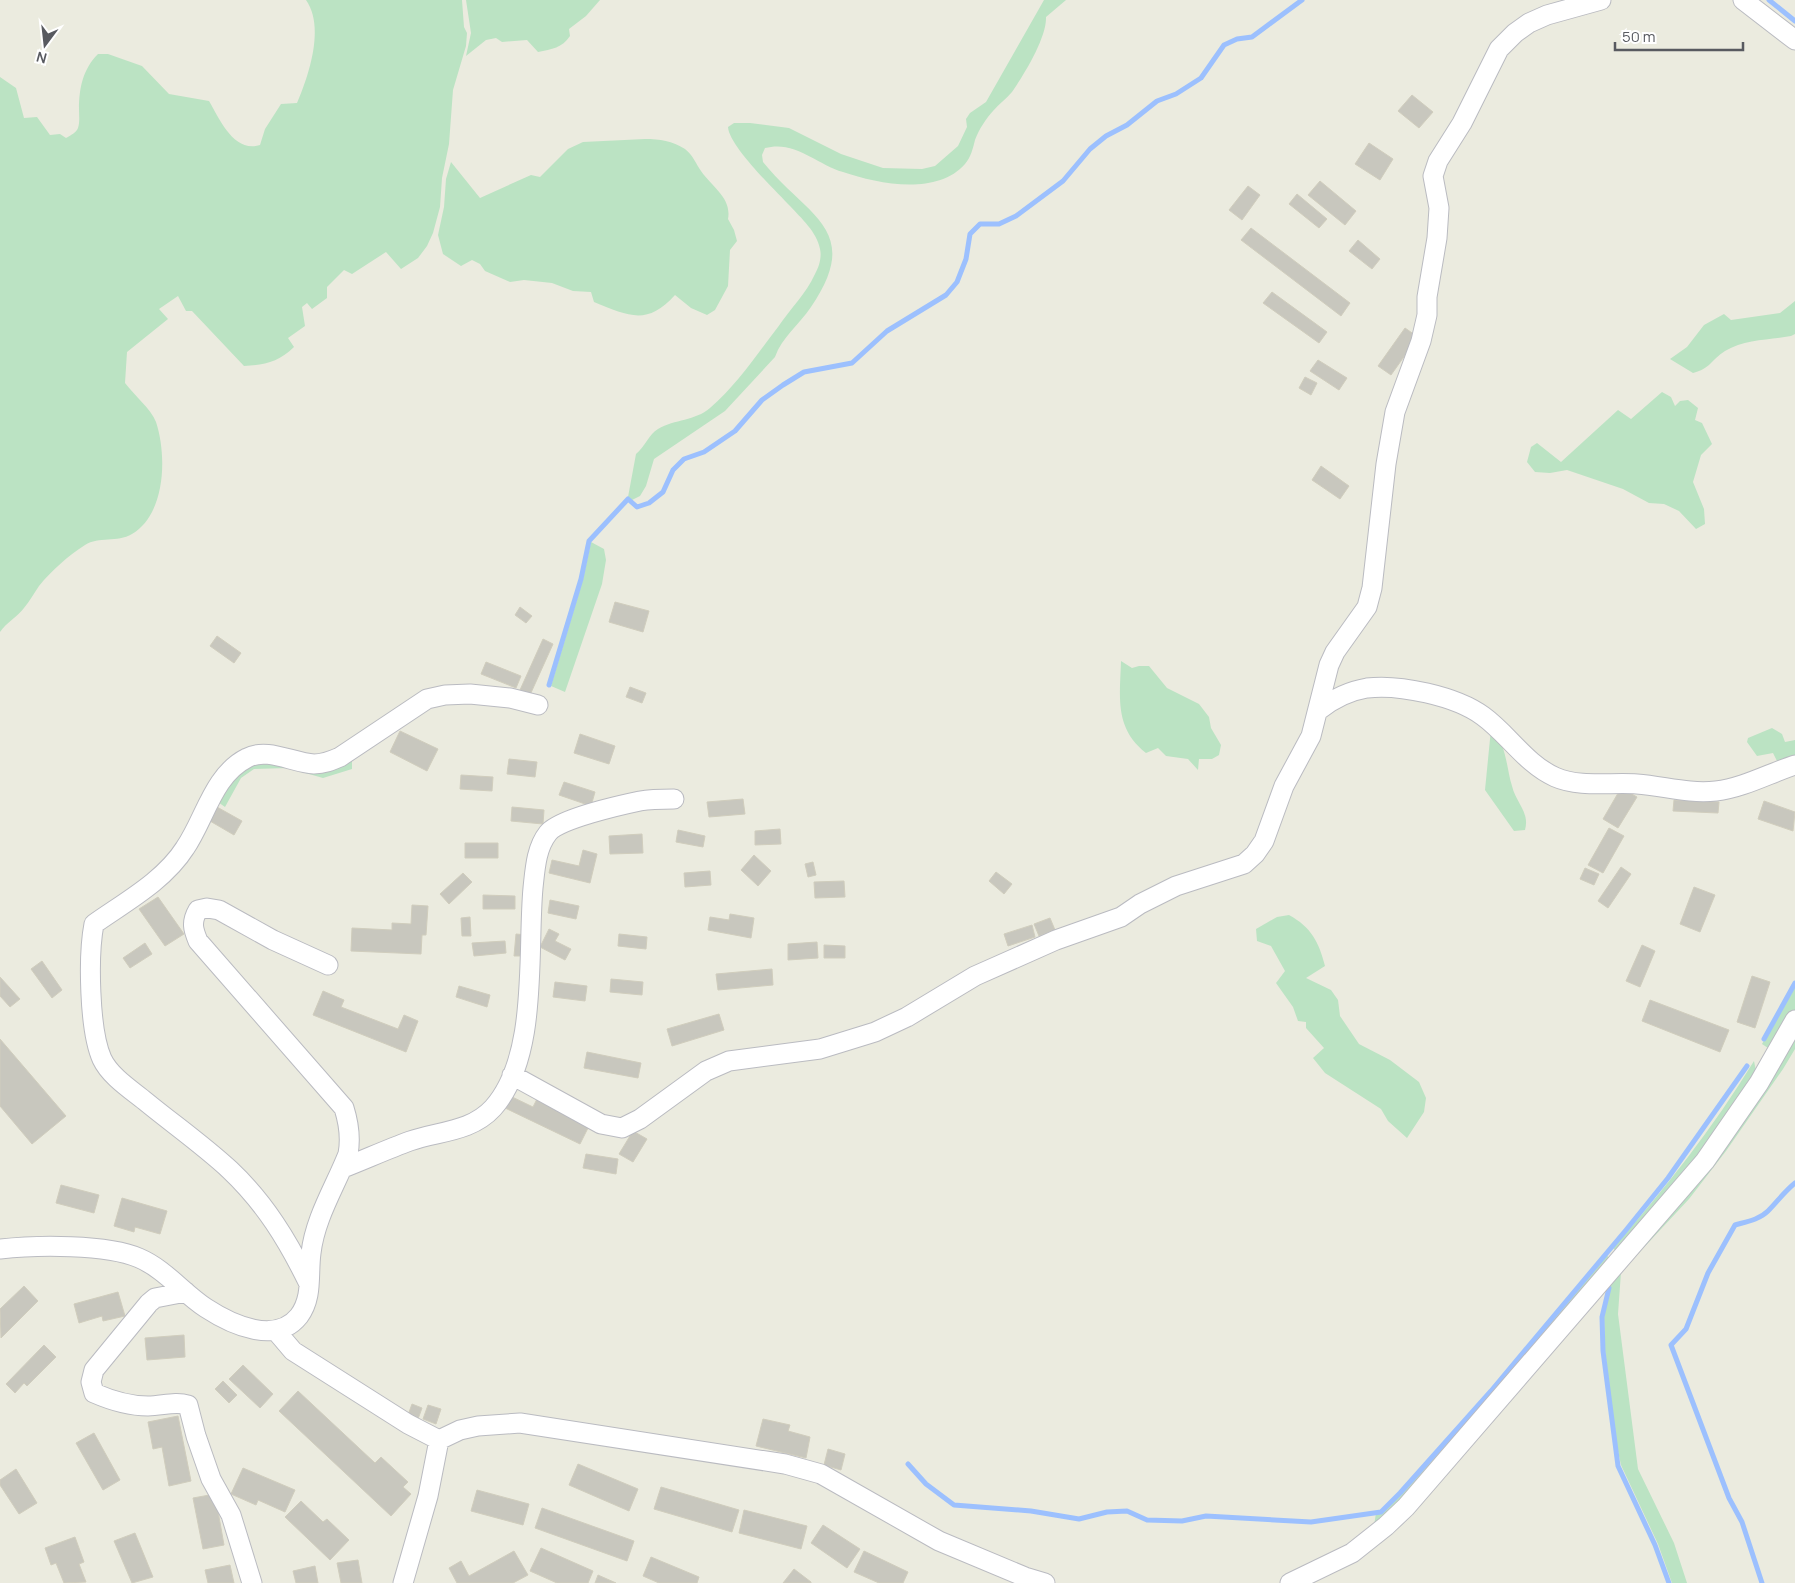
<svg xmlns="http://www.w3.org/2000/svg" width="1795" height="1583" font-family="Manrope,sans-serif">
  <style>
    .green { fill: #bbe3c3 }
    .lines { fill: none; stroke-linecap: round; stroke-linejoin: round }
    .stream { stroke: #9cc0fe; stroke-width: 5 }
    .building { fill: #c8c7be; stroke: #d0cdbd }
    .minor-casing { stroke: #babbc1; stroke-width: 21 }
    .minor { stroke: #fff; stroke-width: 19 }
  </style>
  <rect width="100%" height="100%" fill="#ebebdf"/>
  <path class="green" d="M306 0H462L464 27 467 33 466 46 453 90 449 144 442 178 440 207 433 233 427 246 418 258 401 269 386 252 352 274 344 270 327 287V298L312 309 307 303 302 307 305 326 288 338 294 347C279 362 264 365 244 366L192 311H186L178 296 159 309 168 319 127 352 125 383C134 395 151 409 156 422 167 455 166 514 132 534 117 543 99 536 85 545 68 556 52 570 39 586 34 593 30 601 24 608 17 617 7 622 0 632V77L16 88 24 118 37 117 50 135 60 134 66 138C71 135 76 133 78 128 80 122 79 115 79 109 79 88 83 69 98 54H108L142 66 169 94 209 101C220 120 234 153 260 145L265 129 281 104 297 103C309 75 325 27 306 0Z
    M466 0H600L586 16 569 29 570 36C562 48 552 49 538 52L527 40 502 42 496 38 486 40 466 56 471 33Z
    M1044 0H1066L1046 17C1047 37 1024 75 1012 92 1006 99 999 104 993 111 986 119 979 129 975 140 973 148 971 157 965 164 937 196 878 184 843 172 816 164 795 140 765 148L762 155 763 162C807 217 864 229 811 307 799 325 782 337 775 357L725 411 654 459 646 486 640 496 632 500 628 497 636 454C645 447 649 434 658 429 675 419 695 421 710 408 737 385 757 354 778 327 790 309 806 294 815 274 819 267 822 257 820 249 817 232 801 218 790 206 775 190 729 146 728 127L734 123H750L789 128 841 154 883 168 922 169 935 166 958 146 967 127 966 119 970 113 986 102Z
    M645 139C660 139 672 141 685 149 693 155 696 164 701 171 712 187 732 198 728 219L734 230 737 241 730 250 728 286 715 310 707 315 691 308 675 295C647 326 629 316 594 302L591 292 573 291 552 283 524 280 510 282 485 271 480 264 472 260 461 266 443 254 438 235 444 207 446 179 451 162 480 198 531 175 540 177 568 149 583 142Z
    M1795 301V334L1791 336C1769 340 1745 339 1725 351 1711 360 1711 368 1693 373L1670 359 1687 347 1704 325 1724 314 1731 320 1780 313Z
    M1662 392 1671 397 1675 406 1680 401 1688 400 1698 408 1695 420 1702 423 1712 444 1701 455 1693 482 1704 509 1705 524 1696 529 1679 511 1664 504 1649 503 1623 489 1567 470 1550 473 1535 472 1527 462 1531 447 1537 443 1561 462 1618 410 1631 419Z
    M591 542 604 549 606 560 602 584 565 692 551 686 583 579Z
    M1121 661 1132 668 1139 666H1149L1167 688 1199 704 1209 717 1211 728 1221 745 1219 755 1212 759H1199L1198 770 1188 759 1166 756 1158 748 1146 753C1114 728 1120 697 1121 661Z
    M1772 728 1782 734 1785 742 1795 740V762L1780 767 1773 753 1757 756 1747 742 1748 738Z
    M1491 729C1507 744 1506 767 1512 786 1516 803 1530 812 1525 830L1514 831 1485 790Z
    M352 759V769L323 778 288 768 254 769 241 778 225 807 215 800 247 762Z
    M1289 915C1311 927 1319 942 1325 966L1306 978 1331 990 1338 1000 1340 1016 1359 1044 1390 1060 1419 1082 1426 1098 1424 1112 1407 1138 1388 1121 1381 1109 1325 1073 1313 1058 1324 1048 1306 1028V1022L1298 1021 1293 1007 1276 983 1285 971 1271 946 1257 941 1256 929 1277 917Z
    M1795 987V1010L1775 1046 1768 1048 1762 1044Z
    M1795 1028V1049L1783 1069 1726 1151 1689 1199 1621 1272 1618 1314 1638 1469 1674 1543 1687 1583H1672L1658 1544 1621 1465 1616 1442 1605 1351 1604 1317 1612 1277Z
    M1754 1061 1756 1071 1700 1156 1618 1254 1613 1248C1665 1189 1713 1128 1754 1061Z
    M1607 1255 1609 1259 1373 1532 1376 1513H1382C1461 1430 1534 1343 1607 1255Z"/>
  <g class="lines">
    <path class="stream" d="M1769 0 1795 21
      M549 685 581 579 589 541 628 499 637 507 649 503 663 492 673 470 684 459 704 452 735 431 762 400 783 385 804 372 852 363 887 331 946 295 957 282 966 259 970 234 980 224H999L1016 216 1063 181 1090 149 1106 136 1127 125 1157 101 1176 94 1201 78 1224 45 1237 39 1252 37 1302 0
      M1764 1039 1795 983
      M1609 1288 1602 1317 1603 1351 1618 1466 1655 1545 1669 1583
      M908 1464 926 1484 954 1505 1031 1511 1079 1519 1107 1512 1127 1511 1147 1520 1182 1521 1206 1516 1311 1522 1381 1512 1400 1493 1491 1391 1626 1230 1668 1178 1747 1066
      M1762 1583 1742 1522 1729 1498 1671 1345 1686 1329 1708 1273 1735 1225C1745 1222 1759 1220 1768 1211 1777 1202 1784 1192 1795 1183"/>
  </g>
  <path class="building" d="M1412 95 1433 112 1419 128 1398 111Z
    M1369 143 1393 159 1380 180 1355 164Z
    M1320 181 1356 211 1345 225 1308 195Z
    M1248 186 1260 195 1242 220 1229 210Z
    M1297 194 1327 219 1319 228 1289 204Z
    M1251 228 1350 303 1341 316 1241 240Z
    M1358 240 1380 259 1372 269 1349 251Z
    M1272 292 1327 332 1319 343 1263 303Z
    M1405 328 1418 337 1391 375 1378 366Z
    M1318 360 1347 378 1339 390 1310 371Z
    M1305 377 1317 383 1311 395 1299 388Z
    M1321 466 1349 486 1340 499 1312 480Z
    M615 602 649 611 643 632 609 622Z
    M520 607 532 616 526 623 515 615Z
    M217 636 241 653 234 663 210 646Z
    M543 639 553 644 530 695 520 690Z
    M486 662 521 676 516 688 481 674Z
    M630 687 646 693 642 703 626 697Z
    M400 731 438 749 427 771 390 752Z
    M580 734 615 746 609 764 574 753Z
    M509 759 537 762 535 777 507 774Z
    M461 775 493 777 492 791 460 789Z
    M564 782 595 792 591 806 559 795Z
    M1621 788 1637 797 1618 828 1603 819Z
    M743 799 745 814 709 817 707 802Z
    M1674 800 1719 802 1718 813 1673 811Z
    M1764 801 1795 812 1793 831 1758 819Z
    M217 807 242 821 234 835 210 821Z
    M512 807 544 810 543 824 511 821Z
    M1609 828 1624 836 1603 873 1588 865Z
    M780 829 781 844 755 845V831Z
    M678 830 705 836 703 847 676 842Z
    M642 834 643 853 610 854 609 836Z
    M465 843H498V858H465Z
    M583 850 597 854 590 883 549 873 552 860 579 866Z
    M754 855 771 871 758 886 741 870Z
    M813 862 816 875 808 877 805 864Z
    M1621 867 1631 874 1608 908 1598 901Z
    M1585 868 1599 874 1594 885 1580 879Z
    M710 871 711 885 685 887 684 873Z
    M996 872 1012 884 1004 894 989 881Z
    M463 873 472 882 449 904 440 894Z
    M844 881 845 897 815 898 814 882Z
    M1694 887 1715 895 1700 932 1680 924Z
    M483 895 515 896V909H483Z
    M158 897 184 934 165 946 139 909Z
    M550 900 579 906 576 919 548 913Z
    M412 905 428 906 426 935H422L421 954 351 951 352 928 392 930V923L411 924Z
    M730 914 754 918 751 938 708 930 710 917 729 920Z
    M470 917 471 936H462L461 918Z
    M1050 918 1055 930 1039 936 1034 924Z
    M1032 925 1035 937 1008 946 1004 934Z
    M549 929 559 934 555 941 571 949 565 960 540 947Z
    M516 934 527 935 525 956H514Z
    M619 934 647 937 646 949 618 946Z
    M505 941 506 953 474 956 472 943Z
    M817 942 818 958 788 960V944Z
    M145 943 152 954 130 968 123 958Z
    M824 945 845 946V958H824Z
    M1642 945 1655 951 1640 987 1626 981Z
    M42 961 62 990 52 998 31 969Z
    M772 969 773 985 718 990 716 974Z
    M1752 976 1770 982 1755 1028 1737 1022Z
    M0 977 20 999 10 1007 0 996Z
    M611 979 643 982 642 995 610 992Z
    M555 982 587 986 585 1001 553 997Z
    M459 986 490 995 487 1007 456 997Z
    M323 991 344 1000 341 1007 398 1029 404 1015 418 1021 406 1052 313 1015Z
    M1650 1000 1729 1030 1720 1052 1642 1021Z
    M719 1014 724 1030 672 1046 667 1029Z
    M0 1039 66 1116 32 1144 0 1106Z
    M587 1052 641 1063 638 1078 584 1068Z
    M508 1095 533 1107 538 1097 591 1122 580 1144 503 1107Z
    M633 1131 647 1139 633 1162 619 1154Z
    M586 1154 618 1159 616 1174 583 1168Z
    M61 1185 99 1195 94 1213 56 1203Z
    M122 1198 167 1211 160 1234 135 1227 134 1232 114 1226Z
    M24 1286 38 1301 1 1338 0 1309Z
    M118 1292 125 1316 103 1321 102 1316 79 1323 74 1304Z
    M184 1335 185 1357 147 1360 145 1338Z
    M44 1345 56 1357 27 1386 24 1383 15 1393 6 1384Z
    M243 1365 273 1394 260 1408 229 1379Z
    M223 1381 237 1395 229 1403 215 1389Z
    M298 1391 375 1463 381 1457 408 1482 403 1487 411 1494 391 1516 279 1411Z
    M412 1404 422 1408 418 1419 408 1415Z
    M428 1405 441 1409 436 1424 423 1419Z
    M178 1416 191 1481 169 1486 162 1447 153 1449 148 1422Z
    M763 1419 790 1425 788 1431 810 1437 806 1458 756 1446Z
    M94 1433 120 1480 103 1490 76 1443Z
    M828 1449 845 1454 841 1470 824 1465Z
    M578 1464 638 1489 629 1511 569 1485Z
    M243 1468 295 1490 285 1512 258 1500 256 1505 231 1494Z
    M16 1469 37 1503 19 1514 0 1485V1480Z
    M661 1487 739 1510 732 1532 654 1509Z
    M477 1490 529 1504 523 1525 471 1511Z
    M215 1494 224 1545 203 1549 193 1498Z
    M301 1501 323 1522 327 1519 349 1540 330 1560 285 1517Z
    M542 1508 634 1541 627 1561 535 1528Z
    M744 1510 807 1526 801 1549 739 1533Z
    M823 1525 860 1549 847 1568 811 1543Z
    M135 1533 153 1577 132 1583 114 1541Z
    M75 1537 84 1562 79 1564 86 1582 64 1583 56 1563 51 1565 45 1548Z
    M541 1548 593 1571 588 1583H557L530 1571Z
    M514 1551 528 1575 513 1583H457L449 1568 461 1561 469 1576Z
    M864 1551 908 1572 903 1583H879L854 1572Z
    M651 1557 699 1577 697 1583H659L643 1576Z
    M358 1560 362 1583H341L337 1563Z
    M230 1565 234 1583H208L205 1570Z
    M315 1566 318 1583H296L293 1571Z
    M794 1569 811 1582V1583H783Z
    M598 1575 616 1583H595Z"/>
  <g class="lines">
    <g class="minor-casing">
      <path id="minor" d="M1743 0 1795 40
        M1319 710C1333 699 1349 691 1367 688 1399 684 1456 696 1483 716 1508 734 1526 764 1555 777 1580 788 1611 782 1637 784 1664 786 1688 794 1716 791 1743 788 1770 773 1795 765
        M512 1075 601 1124 622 1128 640 1119 706 1071 729 1061 820 1049 875 1032 907 1017 975 976 1056 940 1121 917 1140 904 1176 886 1244 864 1255 854 1264 841 1284 786 1311 736 1329 665 1335 652 1367 607 1372 588 1386 464 1395 412 1421 341 1427 315V297L1437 238 1439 208 1433 176 1438 161 1462 123 1499 49 1515 33 1529 23 1547 15 1601 0
        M343 1168C366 1159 388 1149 410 1141 439 1131 471 1132 493 1108 539 1056 527 953 533 888 535 870 536 848 548 833 559 819 621 805 640 801 651 799 663 799 674 799
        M0 1249C36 1245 107 1244 139 1258 165 1269 183 1293 206 1308 232 1325 276 1345 299 1316 313 1297 308 1275 311 1253 315 1218 335 1187 348 1154 351 1138 349 1124 344 1108L198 941C193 929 191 922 198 910L207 908 219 910 273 940 328 965
        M309 1284C288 1241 265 1203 230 1170 203 1145 173 1124 145 1101 130 1089 110 1076 102 1059 89 1030 88 955 94 924 125 902 164 881 185 848 205 819 213 775 247 758 267 747 293 763 314 764 324 764 331 761 340 757L427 699 445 695 470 694 510 698 538 705
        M186 1292 155 1298 149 1303 94 1370 91 1382 94 1393C110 1400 130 1406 148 1406 162 1406 175 1401 188 1405L196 1436 211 1479 231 1515 252 1583
        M276 1331 293 1351 408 1424 439 1440 460 1430 478 1426 520 1423 785 1464 821 1474 939 1541 1025 1577 1045 1583
        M403 1583 428 1496 439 1440
        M1290 1583 1352 1553 1386 1526 1406 1507 1705 1161 1759 1083 1795 1020"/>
    </g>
    <use href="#minor" class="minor"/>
  </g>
  <g transform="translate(45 45) rotate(195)" stroke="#ffffff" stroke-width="4" paint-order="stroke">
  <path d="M0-4L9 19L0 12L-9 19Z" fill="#585a60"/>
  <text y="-8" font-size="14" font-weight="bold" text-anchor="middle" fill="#585a60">N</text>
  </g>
  <path d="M1615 42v8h128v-8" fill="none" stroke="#585a60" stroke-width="2.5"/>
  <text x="1622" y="42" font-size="15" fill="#585a60" stroke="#ffffff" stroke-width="4" paint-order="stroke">50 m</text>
</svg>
